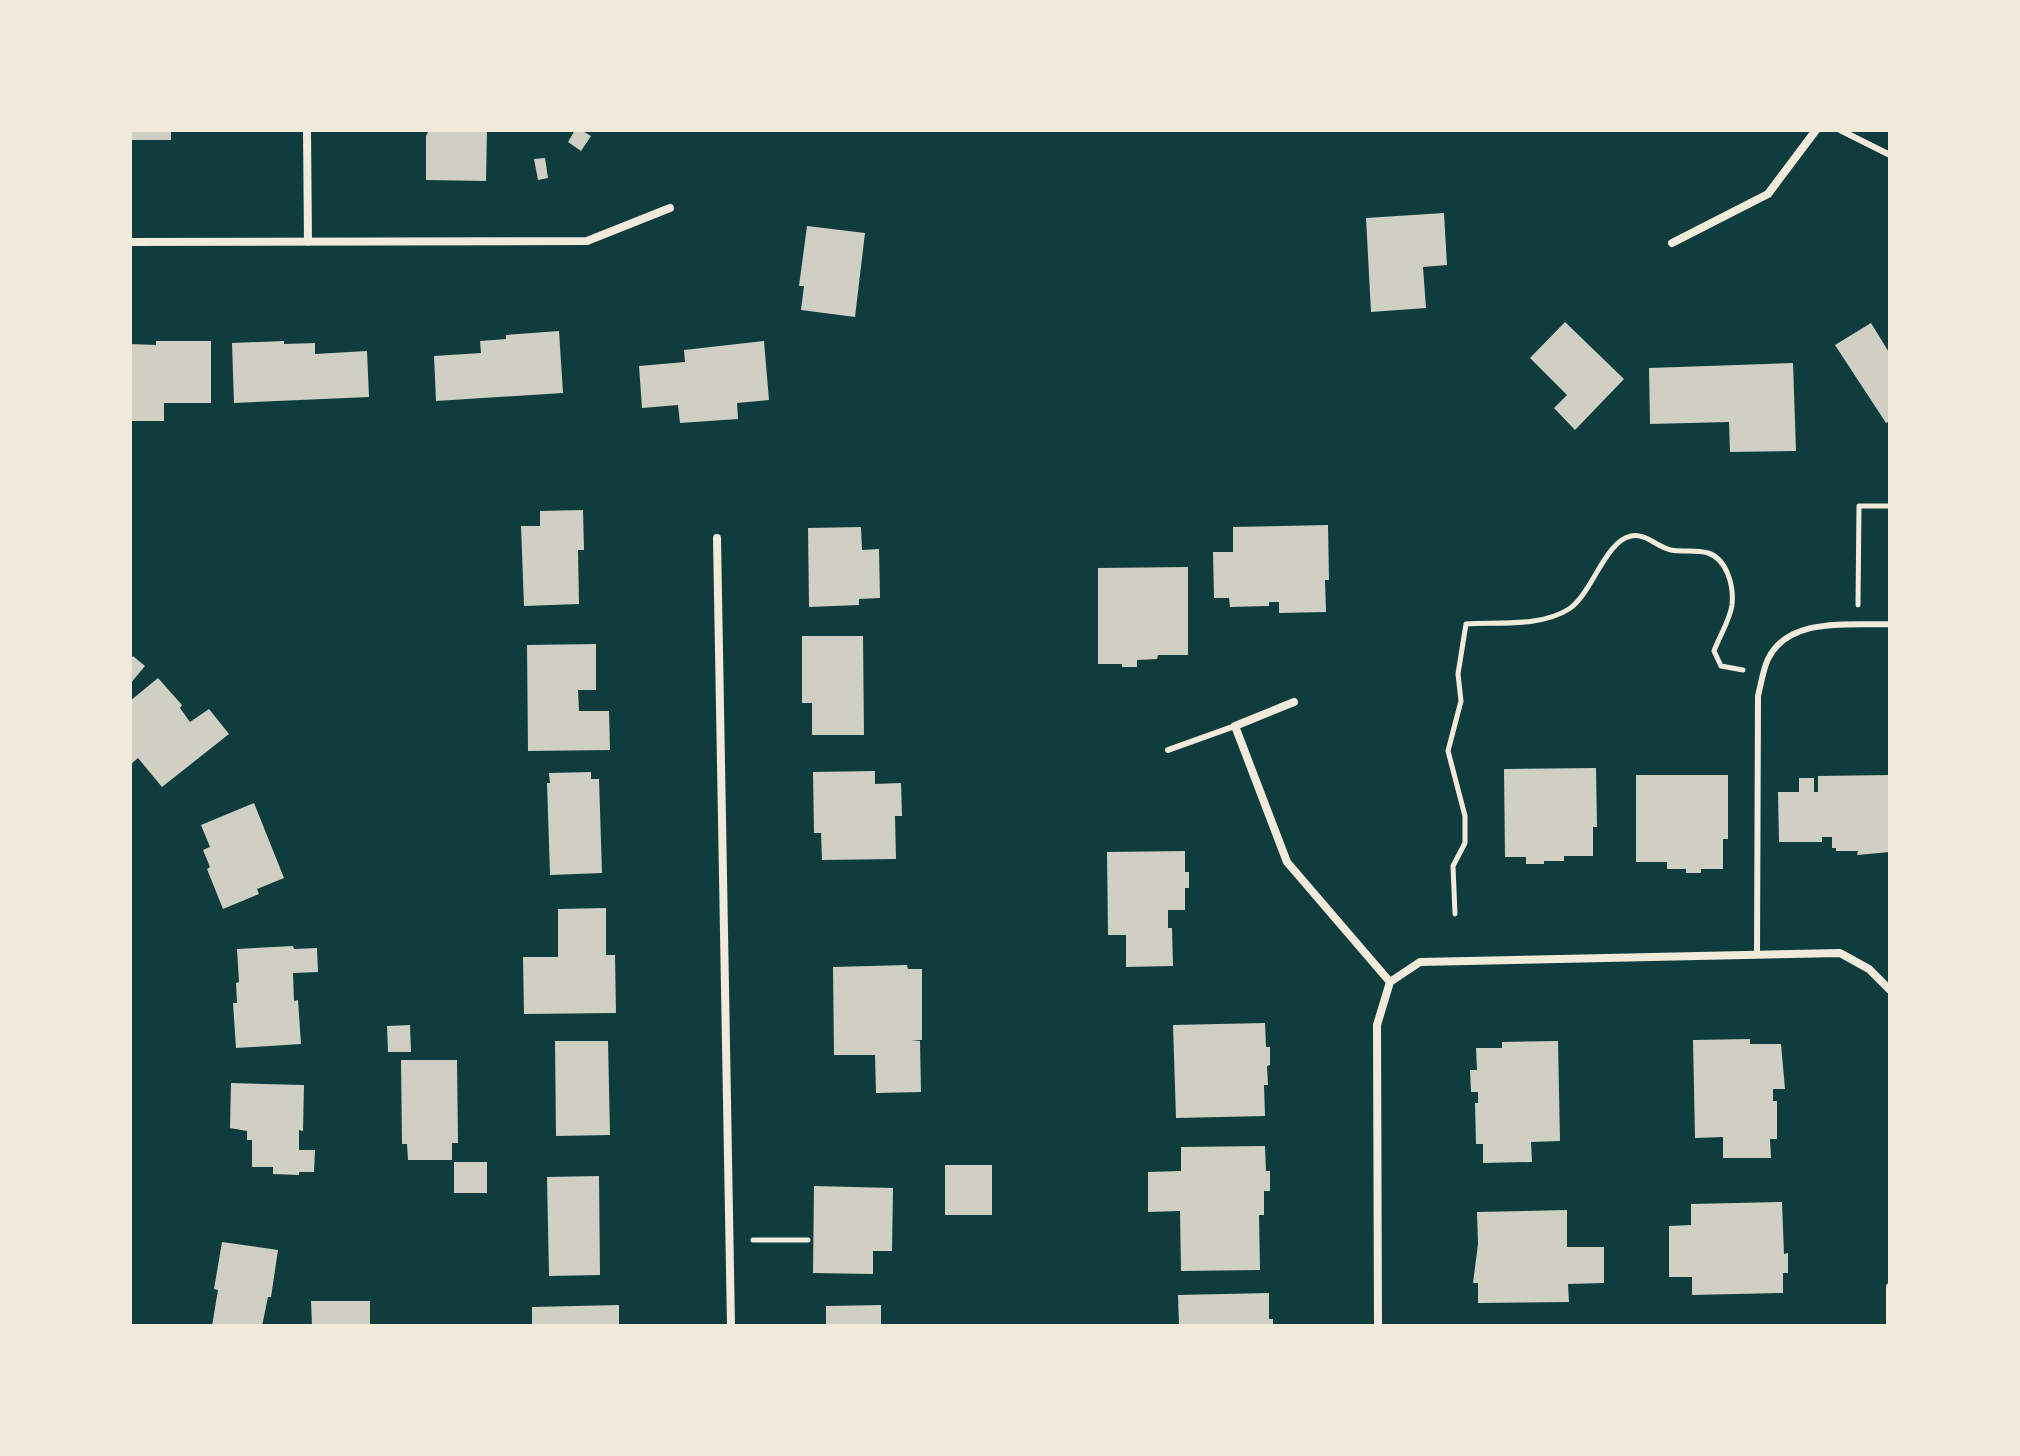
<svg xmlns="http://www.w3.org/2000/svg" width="2020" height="1456" font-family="Figtree,sans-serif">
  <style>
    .building { fill: #cfcfc3 }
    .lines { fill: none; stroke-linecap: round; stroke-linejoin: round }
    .path { stroke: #f1e9da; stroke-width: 5 }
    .service { stroke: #f1e9da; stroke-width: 6 }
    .minor { stroke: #f1e9da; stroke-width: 8 }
  </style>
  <rect width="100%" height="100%" fill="#0f3d3e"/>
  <path class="building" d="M130 130H171V140H130Z
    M429 130H487L486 181 426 180V136Z
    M575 130H581L591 136 581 151 568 142Z
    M545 158 548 178 538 180 534 159Z
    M1444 213 1447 265 1423 267 1426 308 1371 312 1366 218Z
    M807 226 865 233 855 317 801 310 804 286H799Z
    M1565 322 1624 379 1575 430 1554 408 1567 395 1530 358Z
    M1871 323 1890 354V421L1886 423 1835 345Z
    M559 331 563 393 436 401 434 356 481 353 480 341 506 339V335Z
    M156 341H211V403H164V421H131L130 344 156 345Z
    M284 341V344L315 343V354L367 351 369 397 234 403 232 343Z
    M764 341 769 400 737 403 738 419 680 423 678 405 642 408 639 366 685 362 684 350Z
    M1793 363 1796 451 1730 452 1729 422 1650 424 1649 368Z
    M583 510 584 550H578L579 604 524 606 521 526H540V511Z
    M1328 525 1329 580H1325L1326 612 1279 613V602H1269V606L1230 607 1229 598H1214L1213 552H1233V527Z
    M861 527 862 550 879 549 880 598 859 599V605L809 607 808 528Z
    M1188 567V655H1158L1157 659 1137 660V667H1122V664H1098V568Z
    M802 636H863L864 735H812V703H802Z
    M596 644V690H578L579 711H609L610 750 528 751 527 645Z
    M133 656 145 666 130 684V660Z
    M158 678 182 705 180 708 190 722 209 709 229 734 162 787 138 758 130 765V701Z
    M1596 768 1597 827H1593V856H1564V861H1544V864H1526V857H1505L1504 769Z
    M875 771V784L901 783 902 816H895L896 859 822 860 821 833H814L813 772Z
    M591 772V779H599L602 873 550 875 547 783H550L549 773Z
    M1636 775H1728V839H1723V869H1701V873H1686V869H1667V862H1636Z
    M1890 775V852L1857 855 1858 851H1836V848H1832V837H1822V842H1779L1778 792H1799V778H1814V792H1818V776Z
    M254 803 284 878 257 889 259 894 223 909 207 869 210 867 203 850 210 847 201 825Z
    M1185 851V872H1189V888H1185V910H1168V928H1172L1173 966 1126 967V935H1108L1107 852Z
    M606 908V955H615L616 1013 524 1014 523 957H558V909Z
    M293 946 294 949 317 948 318 972 293 973 294 1001 298 1000 301 1044 236 1048 233 1003H237L236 983 239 982 237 949Z
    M907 965 908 969H922V1040H911L920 1041 921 1092 876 1093 875 1055H834L833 967Z
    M1265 1023 1266 1047H1270V1065L1267 1066 1268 1085H1264L1265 1116 1176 1118 1173 1025Z
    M410 1025 411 1052H388L387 1026Z
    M1750 1039V1044H1781L1785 1089H1773V1101H1777V1139H1770L1771 1158H1723V1137L1695 1138 1693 1040Z
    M555 1041H608L610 1135 556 1136Z
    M1558 1041 1560 1141 1531 1142 1532 1162 1483 1163V1144H1476L1475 1103H1478V1092H1471L1470 1070H1477L1476 1048H1502V1042Z
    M401 1060H457L458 1143H452V1160H408L407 1144H402Z
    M231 1083 304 1085 303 1131 299 1130V1150H315L314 1172H299V1175L273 1174V1167H252V1140H247V1131L230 1128Z
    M1265 1146 1266 1171H1270V1191H1264V1215H1259L1260 1270 1181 1271 1180 1211 1148 1212V1172L1181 1171V1147Z
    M454 1162H487V1193H454Z
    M945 1165H992V1215H945Z
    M599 1176 600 1275 549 1276 547 1177Z
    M814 1186 893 1188 892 1251H873V1274L813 1273Z
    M1782 1202 1784 1254 1788 1253V1273H1783V1293L1692 1295V1277H1669V1226L1691 1225V1204Z
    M1567 1210V1247H1604V1283L1568 1284 1569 1302 1478 1303V1283H1473L1478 1244 1477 1212Z
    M222 1242 278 1250 271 1297H268L262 1326H212L218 1290 214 1289Z
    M1269 1293V1319H1273V1326H1179L1178 1295Z
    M311 1301H370V1326H312Z
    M619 1305V1326H532V1307Z
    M881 1305V1326H826V1306Z"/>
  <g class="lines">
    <path class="path" d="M1858 605 1859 506H1890
      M1455 914 1453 866 1465 843V816L1448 751 1461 701 1458 674 1466 624C1498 622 1541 627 1569 609 1592 594 1605 541 1631 536 1646 533 1657 547 1671 550 1683 552 1696 550 1708 553 1727 559 1734 586 1732 605 1730 620 1719 637 1714 651L1721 666 1743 670
      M753 1240H808"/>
    <path class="service" d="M1840 130 1890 155
      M1168 750 1235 726
      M1757 955 1758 696C1761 684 1763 670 1768 659 1789 616 1850 626 1890 624"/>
    <path class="minor" d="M307 130 308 242
      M130 242 587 241 670 208
      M1672 243 1768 194 1816 130
      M717 538 731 1326
      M1294 702 1235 726 1287 862 1390 982
      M1390 982 1420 962 1840 953 1869 969 1890 990
      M1378 1326 1377 1025 1390 982
      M1890 1326V1287"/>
  </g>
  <rect width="2020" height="1456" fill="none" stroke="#f1e9da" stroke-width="264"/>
</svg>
